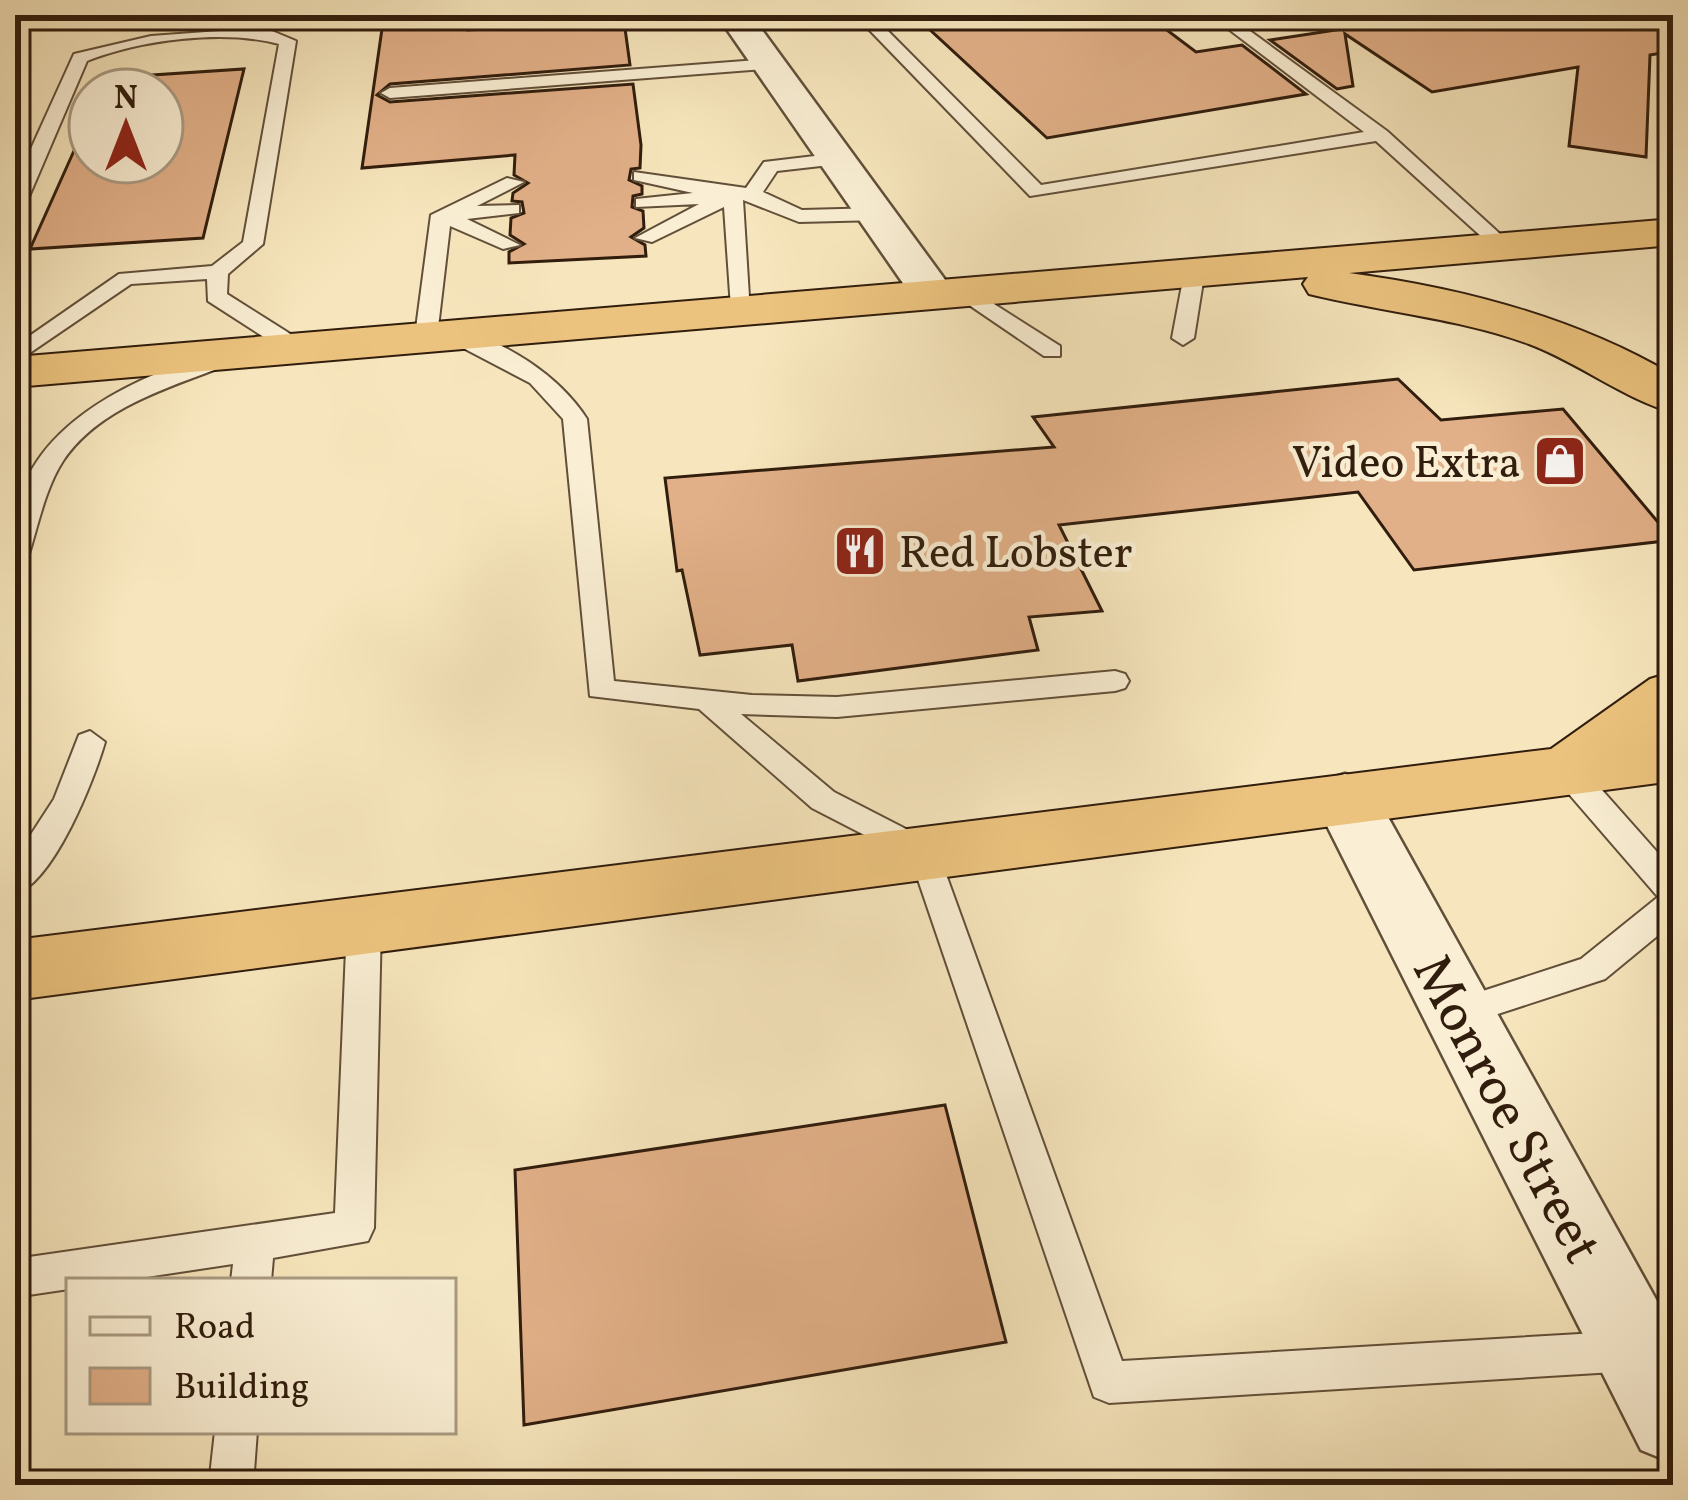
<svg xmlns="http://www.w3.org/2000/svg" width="1688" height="1500" font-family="Vollkorn,serif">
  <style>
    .building { fill: #e2b088; stroke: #311d0d; stroke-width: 3 }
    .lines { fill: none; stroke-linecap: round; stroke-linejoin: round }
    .lane-casing { stroke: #624f39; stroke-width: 4 }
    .street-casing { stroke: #624f39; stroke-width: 5 }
    .highway-casing { stroke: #311d0d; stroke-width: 4 }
    .lane { fill: #faefd4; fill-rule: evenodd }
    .street { fill: #faefd4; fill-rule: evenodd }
    .highway { fill: #ecc37e; fill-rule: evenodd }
    .labels { text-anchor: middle; stroke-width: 9; stroke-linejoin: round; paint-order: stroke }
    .poi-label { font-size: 45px; fill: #311d0d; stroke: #faefd4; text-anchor: end }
    .near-street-label { font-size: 54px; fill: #311d0d; stroke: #faefd4 }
  </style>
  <rect width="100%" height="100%" fill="#f7e6bd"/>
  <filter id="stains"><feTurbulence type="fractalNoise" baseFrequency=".00167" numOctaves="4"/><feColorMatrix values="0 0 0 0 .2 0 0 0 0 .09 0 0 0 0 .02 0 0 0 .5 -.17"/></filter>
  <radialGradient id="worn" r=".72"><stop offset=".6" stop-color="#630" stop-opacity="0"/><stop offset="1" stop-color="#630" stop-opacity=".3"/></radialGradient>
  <path class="building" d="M384 15H468V30L624 21 630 65 390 84 377 95 390 102 633 84 641 145 640 168 631 169 629 180 642 186V194L633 196 632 207 643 211 644 228 631 237 645 245 646 256 509 263V252L524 244 510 235 511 218 524 213 522 202 512 201 513 193 528 183 514 175 515 155 362 168Z
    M914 15H1147L1196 52 1242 45 1306 94 1047 138Z
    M1434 15H1673V51L1650 55 1646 157 1569 146 1578 67 1432 92 1345 34 1353 86 1337 89 1270 40Z
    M244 69 203 238 30 249 90 115V162H162V90H101L107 78Z
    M1398 379 1441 420 1563 409 1673 540 1414 570 1358 492 1059 525 1102 611 1029 617 1038 650 798 681 792 645 700 655 682 570 677 571 665 478 1054 447 1033 417Z
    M945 1105 1006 1342 524 1425 515 1170Z"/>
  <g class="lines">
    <g class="lane-casing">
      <path id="lane" d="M732 15H775L736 24 728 19Z
        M855 15H872L1041 185 1364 132 1210 15H1228L1387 131 1511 244 1494 248 1376 141 1030 196Z
        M247 29 272 31 296 41 263 244 228 274 227 294 303 342V352H287L208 301 207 279 131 284 15 363V346L119 274 212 266 243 242 279 44C223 29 140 40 87 61L25 206 15 212V184L74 54 151 36Z
        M770 59 779 64 776 68 390 98 381 93 390 88Z
        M840 153 849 159 847 163 777 171 763 192 802 210 880 208 890 214 880 220 799 222 743 200 750 313H734L731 308 724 207 652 242 635 238 699 204 636 207V199L693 193 634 180V172L746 188 764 162Z
        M507 178 524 182 477 206 519 205V213L467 219 520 245 503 249 450 226 437 336 426 343 418 341 415 336 431 215Z
        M1195 263 1205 269 1194 338 1183 345 1172 338 1185 269Z
        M961 283 1060 346V356H1044L953 294 950 289Z
        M454 327C505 342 558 374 587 419L614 681 752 695 837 697 1115 671 1125 674 1129 681 1125 688 1115 691 837 717 741 714 834 792 935 844 1122 1361 1631 1331 1646 1337 1652 1351 1646 1365 1631 1371 1109 1403 1094 1397 911 859 812 808 699 709 590 696 563 419 530 383 446 339 443 334Z
        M230 349 238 351V361C178 385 101 404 63 461 45 489 38 526 28 557L15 565C15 550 13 534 15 519 28 420 147 371 230 349Z
        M90 731 105 742C94 780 54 882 15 894V859L54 799 79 735Z
        M1567 760 1578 763 1673 870V923L1605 979 1458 1027 1446 1023 1441 1013 1446 1003 1581 959 1658 897 1556 779 1552 771 1556 763Z
        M364 912 376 916 381 925 374 1228 368 1241 273 1258 271 1281H231L233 1264 120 1281H69V1289L15 1297V1259L335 1213 347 925 352 916Z
        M215 1431H257L253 1485H209Z"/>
    </g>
    <g class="street-casing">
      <path id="street" d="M717 15H751L954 292 948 302 932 305 916 302Z
        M1345 774 1368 781 1673 1330V1463L1641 1450 1313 798 1322 781Z"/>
    </g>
    <g class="highway-casing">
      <path id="highway" d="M1673 219V245L1349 273C1462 288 1574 317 1673 375V412C1629 402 1576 361 1529 344 1457 318 1383 312 1309 294L1303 284 1308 277 15 387V357Z
        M1673 672V726L1661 735 1673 733V781L15 1000V940L1551 749 1650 679Z"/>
    </g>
    <use href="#lane" class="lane"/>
    <use href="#street" class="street"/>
    <use href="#highway" class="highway"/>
  </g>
  <defs>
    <g id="shop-square" transform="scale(2.7)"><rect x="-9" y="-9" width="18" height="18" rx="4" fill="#8f2418" stroke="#faefd4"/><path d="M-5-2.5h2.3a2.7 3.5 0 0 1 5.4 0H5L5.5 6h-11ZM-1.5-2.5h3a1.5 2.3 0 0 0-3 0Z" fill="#fff"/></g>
    <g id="restaurant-square" transform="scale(2.7)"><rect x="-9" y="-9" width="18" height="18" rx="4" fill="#8f2418" stroke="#faefd4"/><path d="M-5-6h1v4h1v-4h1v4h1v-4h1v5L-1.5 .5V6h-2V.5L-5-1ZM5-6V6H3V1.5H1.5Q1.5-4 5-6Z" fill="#fff"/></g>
  </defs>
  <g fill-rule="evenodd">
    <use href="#shop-square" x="1560" y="461"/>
    <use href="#restaurant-square" x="860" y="551"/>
  </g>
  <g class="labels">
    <g class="poi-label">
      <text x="1521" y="477">Video Extra</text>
      <text x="899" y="567" text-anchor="start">Red Lobster</text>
    </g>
    <g class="near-street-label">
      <text transform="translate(1509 1108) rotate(62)" y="19">Monroe Street</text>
    </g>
  </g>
  <rect width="1688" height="1500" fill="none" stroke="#f7e6bd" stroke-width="60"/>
  <rect x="18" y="18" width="1652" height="1464" fill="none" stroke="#311d0d" stroke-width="6"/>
  <rect x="30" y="30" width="1628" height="1440" fill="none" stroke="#311d0d" stroke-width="3"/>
  <rect x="66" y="1278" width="390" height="156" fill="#faefd4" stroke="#aa9b84" stroke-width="3"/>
  <rect x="90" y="1317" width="60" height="18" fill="#faefd4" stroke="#aa9b84" stroke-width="3"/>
  <text x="174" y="1338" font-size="36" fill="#311d0d">Road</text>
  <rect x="90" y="1368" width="60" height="36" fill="#e2b088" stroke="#aa9b84" stroke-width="3"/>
  <text x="174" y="1398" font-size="36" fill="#311d0d">Building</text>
  <g transform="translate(126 126)"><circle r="57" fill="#faefd4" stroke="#aa9b84" stroke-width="3"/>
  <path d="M0-9L21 45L0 30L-21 45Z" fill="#8f2418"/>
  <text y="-18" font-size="33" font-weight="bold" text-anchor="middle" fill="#311d0d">N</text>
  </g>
  <rect width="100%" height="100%" filter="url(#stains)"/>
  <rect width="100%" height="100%" fill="url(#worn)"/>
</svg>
